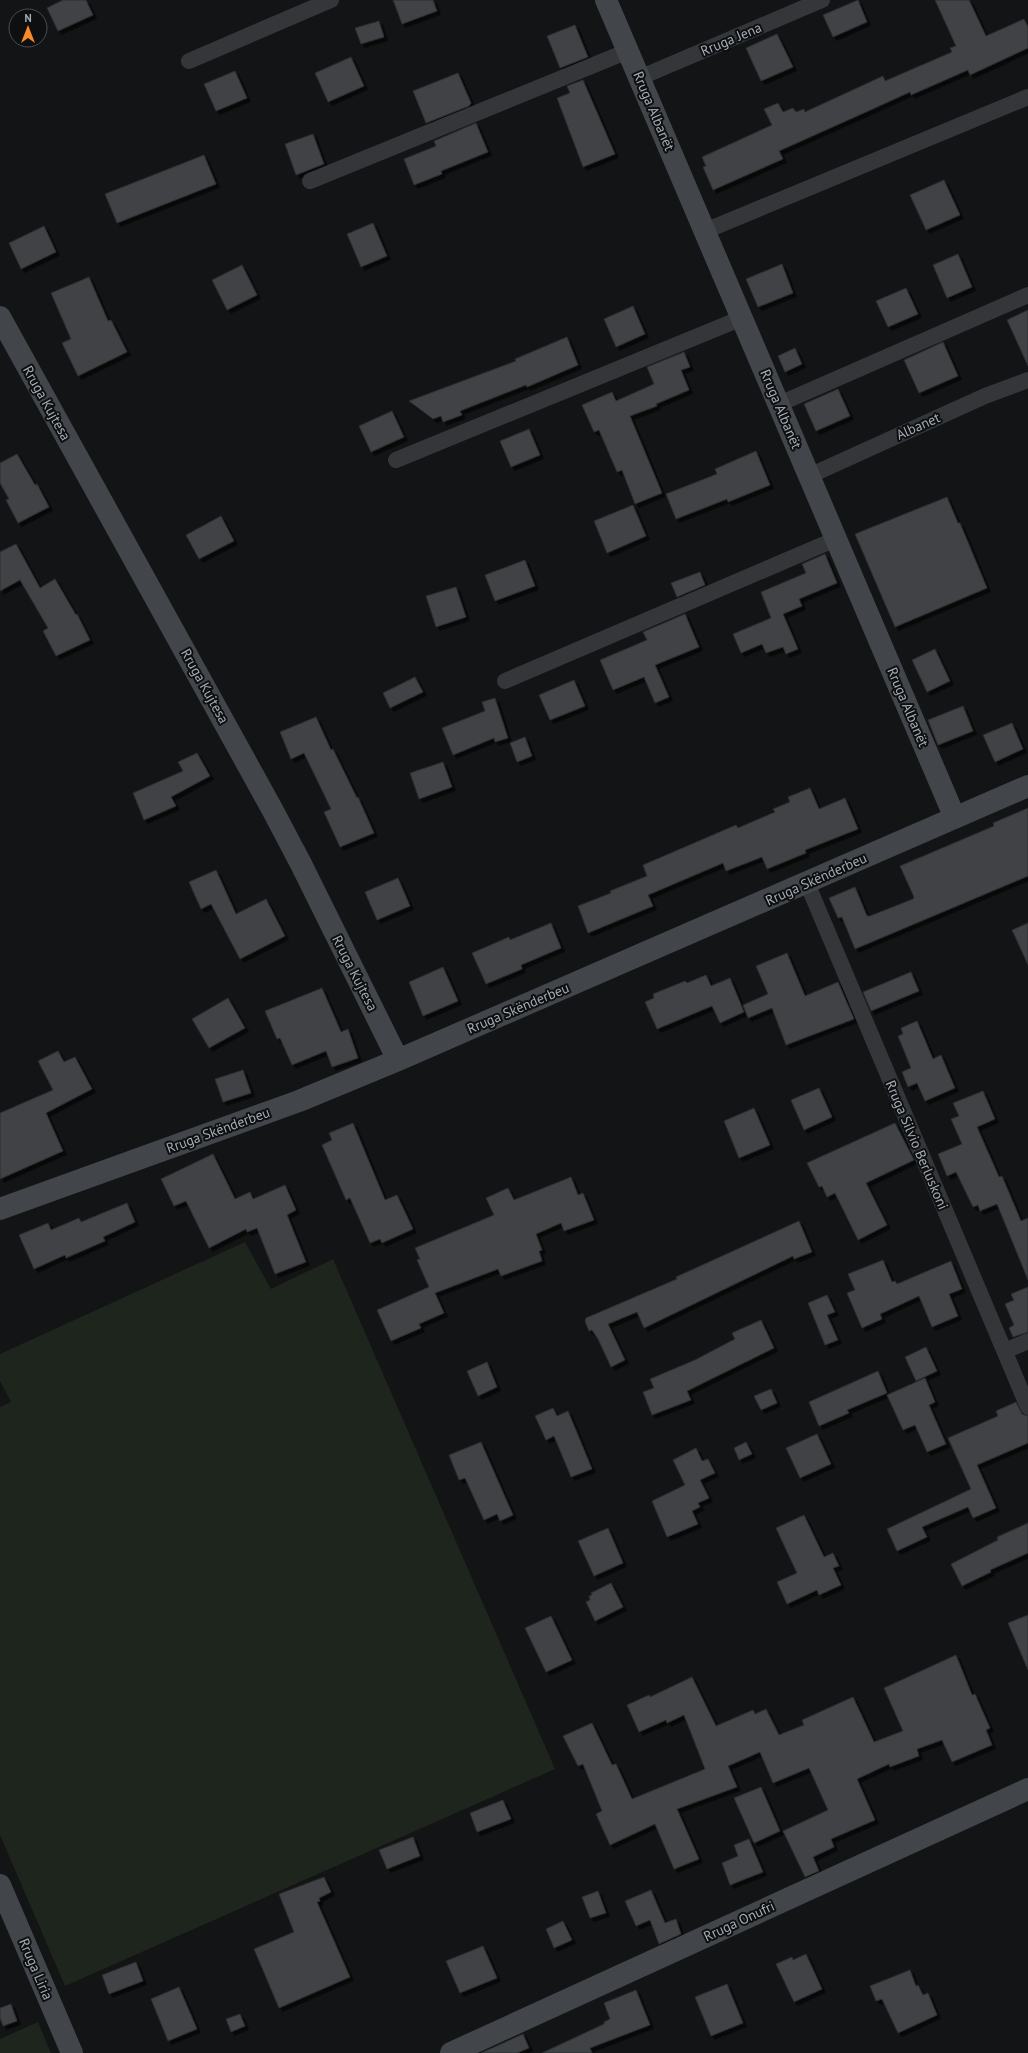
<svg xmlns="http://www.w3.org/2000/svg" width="1028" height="2053" font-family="'PT Sans',sans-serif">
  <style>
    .green { fill: #1e251d }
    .building { fill: #3f4245; stroke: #2d2e31; filter: url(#shadow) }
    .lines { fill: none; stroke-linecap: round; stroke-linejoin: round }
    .street { stroke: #34363a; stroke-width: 16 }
    .secondary { stroke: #42464a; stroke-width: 22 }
    .labels { text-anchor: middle; stroke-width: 4; stroke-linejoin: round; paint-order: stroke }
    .street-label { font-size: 14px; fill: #a4adb6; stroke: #0e0f10 }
  </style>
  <defs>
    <filter id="shadow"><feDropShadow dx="3.5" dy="3.5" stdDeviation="0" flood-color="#0009"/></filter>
  </defs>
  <rect width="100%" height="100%" fill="#131415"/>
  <path class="green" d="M245 1242 271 1289 333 1259 555 1769 65 1986 0 1835V1407L11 1402 0 1381V1354Z
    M38 2022 51 2053H0V2039Z"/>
  <path class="building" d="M63 0H86L93 15 58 31 47 8Z
    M393 0H433L437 11 402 24Z
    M858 0 867 22 833 37 823 15Z
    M935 0H969L986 36 1024 19 1028 27V48L970 75 968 70 911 95 910 92 866 112 779 151 783 159 713 190 703 167 706 166 702 157 772 125 764 109 778 103 783 112 793 108 796 112 804 109 805 112 883 76 885 81 952 52 950 48 956 46Z
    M379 21 384 37 361 44 355 28Z
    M575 25 588 57 560 68 547 36Z
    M777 34 793 67 761 81 746 48Z
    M351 57 364 86 328 102 315 73Z
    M235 71 247 98 216 111 204 84Z
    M458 73 471 103 469 106 426 123 413 91Z
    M583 80 615 154 583 167 557 98 570 93 567 86Z
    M476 123 488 152 441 171 442 174 414 185 404 159 436 146 434 141Z
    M313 134 324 164 296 175 285 144Z
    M204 155 216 184 117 223 105 194Z
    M944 180 960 215 926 230 910 195Z
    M373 223 387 256 361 267 347 234Z
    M44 226 56 252 21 269 9 243Z
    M958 254 972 287 947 298 933 265Z
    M782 264 793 293 758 307 746 279Z
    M242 265 257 295 227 310 212 280Z
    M89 277 108 321 111 320 127 352 78 376 62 343 71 339 51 293Z
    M906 288 918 314 888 327 876 301Z
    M633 306 645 334 616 347 604 319Z
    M1028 310V366L1007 320Z
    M567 337 578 365 527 387 526 385 460 411 462 415 443 422 441 416 433 419 409 401 516 361 515 359Z
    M943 342 958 376 919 393 904 360Z
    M795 348 802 364 785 372 778 356Z
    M684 352 690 367 681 370 689 390 656 404 657 406 630 416 662 493 635 504 622 470 617 472 599 430 594 432 582 405 612 392 616 401 654 384 647 367Z
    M838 389 850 416 816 431 804 404Z
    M392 411 404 437 371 452 359 426Z
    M529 429 540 455 511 467 500 441Z
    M756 451 770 485 728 502 727 499 676 519 666 494 717 474 715 469Z
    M17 454 35 485 37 484 49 507 18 523 6 500 9 499 0 483V463Z
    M947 497 958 523H960L987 588 895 627 855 534Z
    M633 505 646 536 607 553 594 521Z
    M221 516 234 541 199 559 186 535Z
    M16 544 40 588 55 579 76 615 77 614 90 640 56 656 43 631 48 628 20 580 0 591V552Z
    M825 554 837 583 799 599 802 606 783 614 798 649 786 654 783 647 766 653 762 644 741 653 733 634 771 618 761 592 806 573 802 564Z
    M525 560 535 586 495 601 485 575Z
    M700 572 705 585 677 597 671 583Z
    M456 587 466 617 436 627 426 596Z
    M685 614 699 647 655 665 669 697 655 703 644 677 613 690 600 660 647 640 643 632Z
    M935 649 950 681 927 692 912 660Z
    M415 677 423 692 390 708 383 693Z
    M574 680 585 706 550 720 539 695Z
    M495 698 508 738 495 742 494 738 453 755 442 728 485 711 482 702Z
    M963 706 973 731 938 745 928 720Z
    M316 717 331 750 333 749 357 798 358 797 374 833 340 847 324 812 331 809 304 753 291 759 280 732Z
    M1012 723 1023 749 995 762 983 735Z
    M525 737 532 756 517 762 510 743Z
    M197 753 210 776 171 797 176 806 144 820 133 793 183 771 178 762Z
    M443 762 452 787 419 799 410 773Z
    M810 788 819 809 845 798 858 829 805 850 806 853 767 869 762 857 726 871 723 863 648 895 653 906 588 933 578 906 611 893 610 891 647 876 643 865 736 825 738 828 775 812 773 809 790 802 788 797Z
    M1028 808V876L855 949 842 917 838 918 829 898 855 887 867 916H870L913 899 914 897 900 866 994 826 993 823Z
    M216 870 236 914 266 899 285 936 240 959 211 904 201 909 189 882Z
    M398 878 410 906 377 920 365 892Z
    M551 923 561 948 521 965 522 969 486 984 472 953 509 937 510 940Z
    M1028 923V965L1012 930Z
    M787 953 805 996 838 982 854 1019 786 1045 772 1008 748 1018 743 1005 768 994 756 966Z
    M443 967 458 1001 423 1016 409 982Z
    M911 972 919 991 871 1011 863 992Z
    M706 975 711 986 730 978 744 1012 720 1023 712 1006 657 1029 645 1002 654 998 653 994 685 981 687 983Z
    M322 988 341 1032 348 1029 358 1058 332 1067 326 1051 292 1065 280 1038 277 1039 265 1011Z
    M228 998 245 1028 209 1048 192 1019Z
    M917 1021 933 1059 941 1055 955 1088 925 1101 917 1083 908 1087 902 1072 911 1068 898 1036 903 1034 901 1028Z
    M58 1051 64 1062 75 1057 92 1089 46 1113 63 1151 0 1179V1113L53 1090 38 1061Z
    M243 1070 251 1093 223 1102 215 1079Z
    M819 1088 832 1117 804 1130 791 1100Z
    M983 1091 995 1119 977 1127 999 1177 1002 1176 1021 1221 1028 1218V1280L997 1204 980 1211 978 1205 973 1207 956 1172 947 1176 938 1154 962 1144 951 1119 959 1116 953 1103Z
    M754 1108 770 1145 739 1158 724 1121Z
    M353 1123 385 1200 397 1195 413 1229 382 1243 380 1239 370 1243 350 1198 346 1200 322 1145 332 1140 329 1133Z
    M895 1123 914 1160 866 1183 887 1225 858 1240 835 1193 827 1197 822 1186 819 1187 807 1163Z
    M213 1154 235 1199 250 1192 253 1199 285 1185 296 1210 287 1215 306 1262 275 1274 257 1228 247 1232 246 1229 209 1248 186 1201 174 1206 161 1179Z
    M571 1177 578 1195 583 1193 594 1220 564 1231 561 1223 536 1234 542 1250 539 1251 542 1261 501 1276 498 1269 435 1293 444 1313 419 1324 421 1328 391 1341 377 1310 429 1287 417 1260 420 1259 415 1248 494 1215 486 1198 508 1188 514 1200Z
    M127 1203 135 1222 103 1237 105 1241 66 1258 65 1255 34 1269 19 1235 48 1223 51 1230 79 1218 81 1222Z
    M799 1221 812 1252 794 1259 793 1256 644 1328 637 1312 608 1324 625 1360 611 1367 598 1339 592 1330 589 1331 585 1321 586 1318 677 1279 676 1277Z
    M883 1260 892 1282 895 1281 897 1284 951 1261 962 1289 949 1294 958 1316 932 1327 919 1296 880 1314 882 1319 862 1328 847 1293 855 1290 848 1274Z
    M1028 1287V1332L1013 1337 1009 1328 1014 1325 1005 1304 1014 1300 1011 1294Z
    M827 1295 835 1312 827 1315 838 1340 825 1345 808 1303Z
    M761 1320 774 1348 687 1391 691 1400 652 1415 643 1392 654 1388 650 1379 695 1360 735 1339 732 1333Z
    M926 1347 937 1371 916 1381 905 1357Z
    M487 1362 497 1387 478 1396 467 1371Z
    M878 1371 887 1393 847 1410 849 1413 819 1426 809 1402Z
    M925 1378 935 1402 929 1405 946 1444 927 1452 915 1425 903 1430 887 1395Z
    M771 1389 777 1403 761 1410 754 1396Z
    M1016 1402 1022 1414 1028 1416V1443L977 1465 996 1508 973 1518 968 1507 922 1527 927 1537 897 1551 887 1529 971 1489 948 1438 998 1416 996 1411Z
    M553 1408 557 1416 568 1411 592 1469 571 1477 554 1436 546 1440 535 1416Z
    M817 1434 831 1464 800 1478 786 1448Z
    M481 1442 513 1515 500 1521 497 1514 484 1520 465 1478 459 1480 449 1455Z
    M746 1442 752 1454 739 1460 734 1448Z
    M696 1448 702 1461 708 1459 715 1473 700 1480 709 1498 698 1503 700 1507 692 1511 698 1524 667 1537 652 1501 685 1485 673 1460Z
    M804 1515 824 1557 833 1553 839 1566 833 1568 841 1585 819 1595 817 1590 787 1604 777 1582 797 1573 776 1528Z
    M1028 1523V1553L990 1570 991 1572 962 1586 951 1564 998 1540 997 1537Z
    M608 1528 623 1563 594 1576 578 1541Z
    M611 1583 623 1607 595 1621 586 1602 590 1600 589 1596 592 1595 591 1593Z
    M1028 1615V1670L1008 1623Z
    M551 1616 572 1660 546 1672 525 1628Z
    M956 1655 972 1695 975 1694 990 1728 986 1730 992 1745 952 1762 942 1740 917 1749 919 1756 890 1767 889 1764 857 1779 875 1820 831 1839 834 1847 813 1857 819 1871 805 1877 783 1831 828 1810 809 1768 773 1783 760 1752 728 1766 737 1787 677 1809 699 1859 674 1869 655 1824 610 1845 596 1814 602 1811 583 1764 578 1766 563 1736 592 1723 612 1765 616 1764 632 1799 705 1769 684 1715 667 1723 666 1720 639 1732 627 1705 649 1695 650 1697 692 1677 716 1726 753 1710 755 1714 766 1709 779 1735 804 1725 802 1720 853 1697 874 1742 903 1731 884 1688Z
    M761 1787 780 1831 754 1843 734 1798Z
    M503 1800 511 1819 477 1832 470 1813Z
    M413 1837 420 1856 387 1869 379 1850Z
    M749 1839 763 1872 730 1885 722 1863 738 1856 734 1845Z
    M324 1877 331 1892 319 1898 320 1901 317 1902 350 1977 279 2008 254 1949 294 1932 279 1894Z
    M651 1890 665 1923 676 1919 681 1934 659 1944 650 1920 636 1926 625 1901Z
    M598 1891 606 1913 590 1918 582 1897Z
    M563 1921 572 1940 554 1948 546 1929Z
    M483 1946 497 1978 460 1993 446 1961Z
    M806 1954 822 1989 794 2002 776 1964 792 1957 793 1960Z
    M136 1962 143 1981 109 1994 102 1975Z
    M910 1970 916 1986 918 1985 923 1995 928 1993 937 2015 898 2033 882 1999 876 2001 870 1986Z
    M727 1984 743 2023 711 2036 695 1997Z
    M179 1987 197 2029 168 2041 151 1999Z
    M636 1990 650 2025 590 2048 592 2053H542L604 2024V2022L610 2019 604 2003Z
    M11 2004 17 2021 3 2026 0 2018V2008Z
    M240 2014 245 2026 231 2032 226 2019Z
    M523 2034 529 2048 517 2053H481Z"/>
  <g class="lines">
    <path class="street" d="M189 61 331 0
      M639 78 822 0
      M310 181 628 51
      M705 231 1028 97
      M779 404 1028 295
      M396 460 742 318
      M809 476 985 396 1028 380
      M505 681 836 539
      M807 883 1028 1407
      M1005 1351 1028 1341"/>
    <path class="secondary" d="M606 0 955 818
      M0 317 272 809 301 864 398 1060
      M0 1209 299 1101 398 1060 1028 786
      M0 1885 72 2053
      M451 2053 1028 1789"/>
  </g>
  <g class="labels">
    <g class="street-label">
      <text transform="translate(731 39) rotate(-23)" y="5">Rruga Jena</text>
      <text transform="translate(654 111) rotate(67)" y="5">Rruga Albanët</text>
      <text transform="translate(47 403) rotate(61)" y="5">Rruga Kujtesa</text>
      <text transform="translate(781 409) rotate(67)" y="5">Rruga Albanët</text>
      <text transform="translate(918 426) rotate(-24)" y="5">Albanet</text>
      <text transform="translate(205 686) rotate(61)" y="5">Rruga Kujtesa</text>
      <text transform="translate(908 707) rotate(67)" y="5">Rruga Albanët</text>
      <text transform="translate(816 879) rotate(-24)" y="5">Rruga Skënderbeu</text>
      <text transform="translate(355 973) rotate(63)" y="5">Rruga Kujtesa</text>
      <text transform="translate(518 1008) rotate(-23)" y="5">Rruga Skënderbeu</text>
      <text transform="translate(218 1130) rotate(-20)" y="5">Rruga Skënderbeu</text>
      <text transform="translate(917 1145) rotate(67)" y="5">Rruga Silvio Berluskoni</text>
      <text transform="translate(739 1921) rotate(-25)" y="5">Rruga Onufri</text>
      <text transform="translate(36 1969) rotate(67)" y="5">Rruga Liria</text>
    </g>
  </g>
  <g transform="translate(28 28)"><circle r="19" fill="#0e0f10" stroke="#4a4e52"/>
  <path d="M0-3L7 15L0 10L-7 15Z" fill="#fa8a26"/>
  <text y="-6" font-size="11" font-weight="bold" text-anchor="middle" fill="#a4adb6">N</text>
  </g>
</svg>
